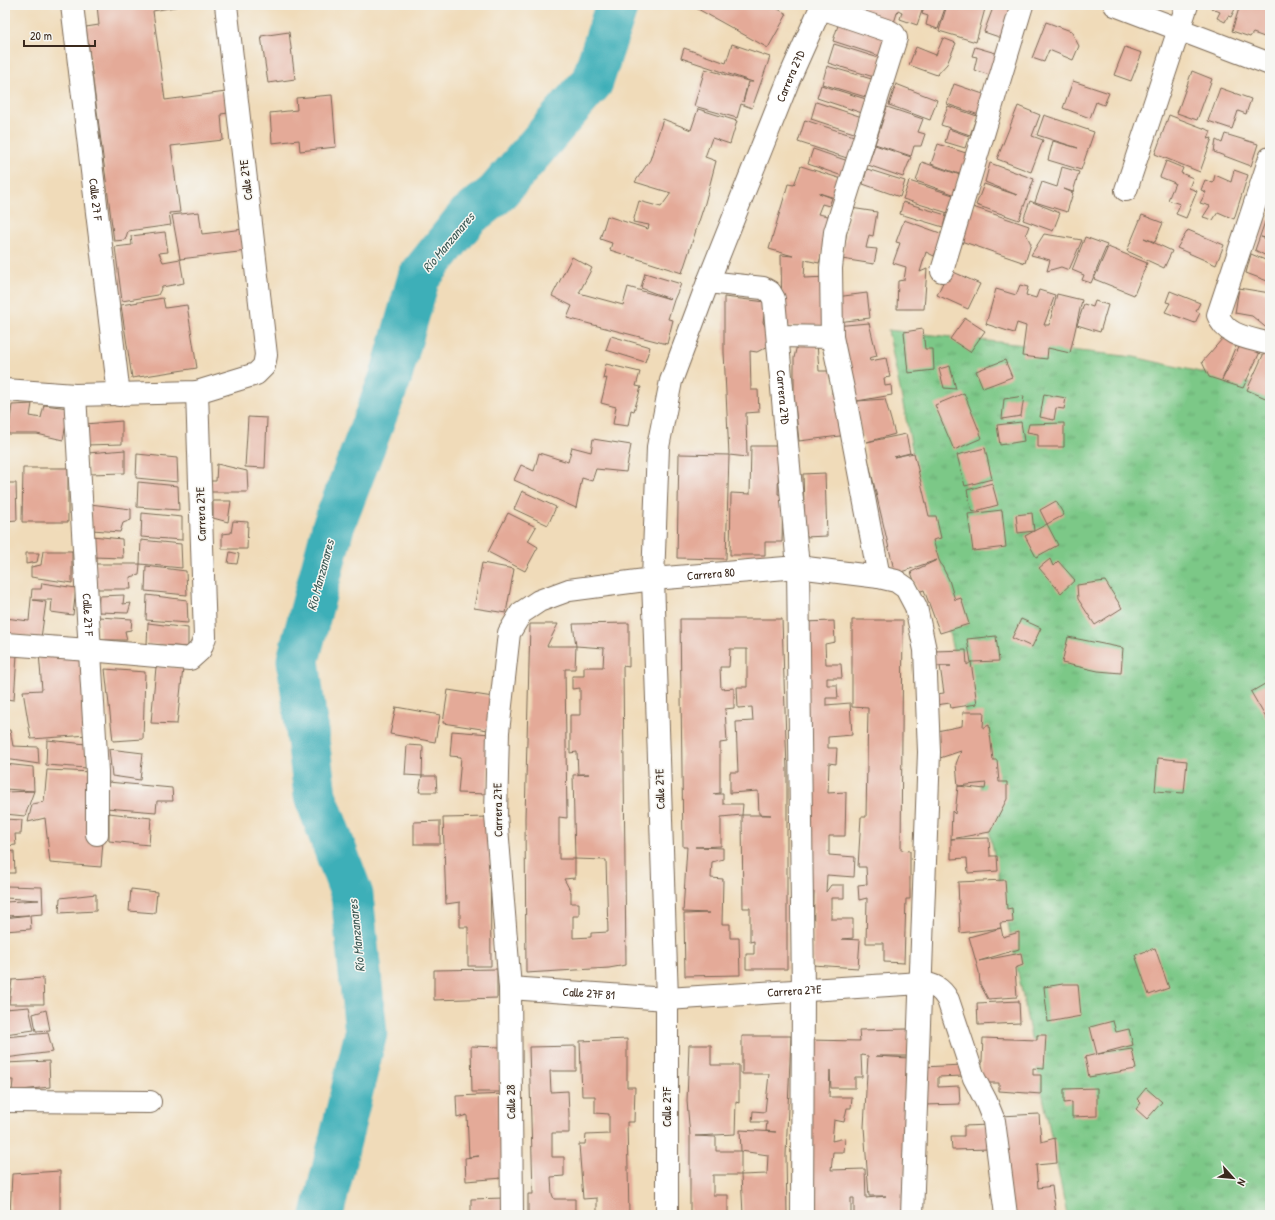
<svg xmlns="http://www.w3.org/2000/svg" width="1275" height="1220" font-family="'Patrick Hand',sans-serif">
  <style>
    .grass { fill: url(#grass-tufts); stroke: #5b7952 }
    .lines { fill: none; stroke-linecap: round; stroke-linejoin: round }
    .river { stroke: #3eafb8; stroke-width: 43 }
    .building { fill: #e4aa98; fill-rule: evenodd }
    .street-casing { stroke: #7a6854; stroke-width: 24 }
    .street { stroke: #fff; stroke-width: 22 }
    .labels { text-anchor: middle; stroke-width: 3; stroke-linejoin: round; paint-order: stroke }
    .street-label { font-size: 12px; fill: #3b2a1e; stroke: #f6f6f2 }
    .water-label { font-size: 13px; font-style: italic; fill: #3c5954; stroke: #f6f6f2 }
  </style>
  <defs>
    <pattern id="grass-tufts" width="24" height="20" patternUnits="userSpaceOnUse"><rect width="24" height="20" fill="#7bc887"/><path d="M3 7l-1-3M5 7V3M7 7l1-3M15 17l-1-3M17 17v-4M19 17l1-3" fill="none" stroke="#66a36e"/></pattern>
  </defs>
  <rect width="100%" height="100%" fill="#f6f6f2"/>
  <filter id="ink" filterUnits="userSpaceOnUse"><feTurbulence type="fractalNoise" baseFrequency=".025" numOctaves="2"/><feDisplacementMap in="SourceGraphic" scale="8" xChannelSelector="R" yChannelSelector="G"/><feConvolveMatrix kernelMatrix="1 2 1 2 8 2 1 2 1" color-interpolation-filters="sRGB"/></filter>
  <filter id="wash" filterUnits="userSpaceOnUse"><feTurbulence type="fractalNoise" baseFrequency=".012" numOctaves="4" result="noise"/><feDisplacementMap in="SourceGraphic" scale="16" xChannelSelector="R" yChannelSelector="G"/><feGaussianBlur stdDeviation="0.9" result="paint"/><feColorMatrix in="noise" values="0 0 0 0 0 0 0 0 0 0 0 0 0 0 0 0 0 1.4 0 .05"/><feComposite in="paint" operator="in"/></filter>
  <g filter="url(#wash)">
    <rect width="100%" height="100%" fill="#f0dbb9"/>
    <path class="grass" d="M888 330 1134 357 1270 388V1215H1067Z"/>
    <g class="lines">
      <path class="river" d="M322 1215 366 1033 352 895 315 795 298 660 333 527 391 376 419 277 468 216 496 194 592 82 617 5"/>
    </g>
    <g id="blocks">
      <path class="building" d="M97 5H185L153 11 165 100 226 92 228 113 221 114 223 140 171 146 180 212 169 213 171 225 128 231 125 240 114 241 86 27 99 25Z
        M697 5H771L787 14 768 48 696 8Z
        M848 5H924L917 25 900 19 902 12 898 10 892 29 845 14Z
        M925 5H946L938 29 926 25 928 16 922 14Z
        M947 5H986L976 42 939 31Z
        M994 5H1004L1012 8 1002 38 984 32Z
        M1164 5H1181L1179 11Z
        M1212 5H1237L1231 17 1228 16 1225 22 1217 18 1220 12 1211 8Z
        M1240 5H1270V39L1253 33 1250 37 1232 31Z
        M840 19 893 36 886 58 833 41Z
        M1046 22 1071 31 1079 46 1073 60 1049 50 1044 62 1032 58Z
        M289 32 295 79 268 83 261 36Z
        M943 38 956 43 947 64 937 75 909 65 916 47 936 55Z
        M732 44 770 57 752 108 741 104 737 118 694 106 705 69 748 81 743 102 749 82H753L681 58 684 48 726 63Z
        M834 44 882 59 877 78 828 63Z
        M975 47 999 54 993 76 974 70 977 57 972 56Z
        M1125 47 1142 53 1131 81 1114 75Z
        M827 66 875 80 869 98 822 84Z
        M1192 71 1212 79 1197 120 1177 113Z
        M1073 81 1109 93 1104 105 1096 102 1090 118 1063 108Z
        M896 84 937 100 930 120 889 105Z
        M954 84 986 95 979 115 947 104Z
        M821 85 869 100 865 114 817 98Z
        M1220 88 1251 99 1246 114 1238 111 1232 129 1208 121Z
        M332 95 336 147 300 151 299 140 272 143 270 113 297 110 296 98Z
        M816 102 865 118 860 135 811 119Z
        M948 106 977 116 970 135 941 125Z
        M1018 106 1040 115 1032 136 1043 140 1031 172 997 159Z
        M887 107 923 119 918 132 925 134 921 146H914L911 156 875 144Z
        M698 109 737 121 730 144 712 138 705 157 716 161 705 203 682 273 610 250 612 243 600 239 607 216 648 229 649 225 633 222 639 201 661 207 671 193 635 182 650 160 663 119 691 130Z
        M1044 115 1094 132 1081 170 1048 160 1053 141 1078 148 1037 135Z
        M1169 115 1211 131 1208 139 1212 138 1200 172 1155 154Z
        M805 120 860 138 853 160 798 142Z
        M949 129 969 136 965 148 945 142Z
        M1225 134 1258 144 1251 166 1214 152 1216 140 1222 143Z
        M938 144 969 154 962 175 931 164Z
        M875 145 911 157 903 177 868 165Z
        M813 149 851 162 845 177 808 164Z
        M1166 161 1183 168 1181 173 1193 178 1189 188 1197 191 1186 218 1176 214 1180 204 1168 200 1175 183 1160 177Z
        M922 162 960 175 953 194 916 181Z
        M990 163 1034 179 1019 220 976 205 984 184 1017 195 985 182Z
        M801 166 845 180 838 199 819 193 832 198 829 206 822 204 818 214 833 217 819 263 805 260 804 278 828 277 830 325 782 327 781 255 793 256 769 249 788 184 794 185Z
        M1062 167 1079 172 1073 192 1064 189 1073 193 1067 212 1035 202 1042 182 1057 187Z
        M867 169 905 181 900 197 863 184Z
        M1234 170 1248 175 1234 219 1218 212 1213 220 1203 217 1210 206 1200 203 1206 192 1201 190 1205 180 1213 183 1215 175 1231 182Z
        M909 181 953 195 948 213 903 199Z
        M1030 201 1060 213 1053 231 1023 220Z
        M903 202 946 215 943 227 900 214Z
        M970 206 1029 226 1026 234 1031 244 1025 263 958 240Z
        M851 208 877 212 873 236 869 235 866 248 877 249 874 264 842 259Z
        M199 212 202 234 244 229 247 251 180 259 184 283 162 287 158 295 122 301 115 247 132 245 131 236 165 232 168 252 159 253 163 262 180 259 172 215Z
        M1142 215 1163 223 1155 242 1144 238 1172 251 1164 268 1127 251Z
        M1266 219 1270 220V239L1261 237 1270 240V258L1255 250Z
        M904 220 943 234 934 256 926 252 920 272 927 269 924 309H897L898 281 904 280 906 267 893 263 900 243 896 242Z
        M1188 230 1224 245 1216 265 1177 248Z
        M1044 234 1082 240 1069 270 1061 267 1047 271 1050 260 1031 255Z
        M1085 237 1107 245 1091 283 1082 280 1084 275 1072 270Z
        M1108 247 1147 263 1134 295 1094 279Z
        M1251 254 1270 262V282L1246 273Z
        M572 257 592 268 579 293 623 305 628 287 670 299 641 288 645 273 681 284 674 300 668 319 673 320 667 344 567 318 572 306 552 296Z
        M949 270 980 284 968 309 937 295Z
        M1020 285 1028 287 1026 295 1036 298 1039 290 1055 295 1044 325H1049L1057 294 1082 300 1070 353 1048 348 1047 359 1022 356 1026 326 1017 323 1014 333 986 324 996 289 1016 295Z
        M1239 288 1270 293V331L1252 316 1235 313Z
        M1170 291 1200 303 1196 311 1200 313 1195 323 1165 312 1170 303 1166 302Z
        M867 293 870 318 838 322 836 297Z
        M724 297 766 302 763 322 774 343 757 352 750 351 751 390H758L759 412 746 413 747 457 729 455 726 559 677 558 679 454 729 455 724 352Z
        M163 298 165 308 187 305 197 368 132 378 121 305Z
        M1095 301 1108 305 1100 332 1077 325 1084 304 1093 307Z
        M965 318 985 331 970 352 950 339Z
        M869 323 877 356 869 358 870 361 886 358 890 377 884 378 885 386 891 385 892 395 857 401 885 399 895 434 867 442 906 434 910 453 894 457 914 453 929 516H936L941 538 933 540 939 560 949 580 955 600 961 598 969 624 940 633 924 590 918 592 911 572 937 560 895 574 864 442 834 326Z
        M923 329 925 349H933L934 370 908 373 904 332Z
        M611 336 650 347 645 362 606 350Z
        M1223 338 1237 343 1222 380 1242 342 1260 352 1243 388 1209 377 1202 362Z
        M817 343 819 371H832V394L842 390 848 435 799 441 794 395V358L797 345Z
        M1264 353 1270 354V400L1247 390Z
        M1005 360 1012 377 983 388 976 371Z
        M606 364 640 372 636 386 641 387 634 411 631 410 628 426 613 424 616 407 601 403 607 378 603 379Z
        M950 366 956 389 944 388 939 369Z
        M964 393 982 438 954 450 935 405Z
        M1044 394 1066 398 1064 409 1056 408 1054 420 1040 417Z
        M1024 396 1021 416 1002 419 1004 399Z
        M32 404 30 416 41 418 44 405 69 408 63 440 37 434H8L12 405Z
        M248 417 267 418 265 468 245 467Z
        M122 421V444L86 445 85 424Z
        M1021 422 1024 441 1000 445 997 425Z
        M1064 423V447H1038V434L1027 432 1029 424Z
        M593 439 631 445 626 472 596 469 592 481 582 478 576 508 514 480 521 465 534 471 539 453 568 462 572 447 591 452Z
        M751 446H779L778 494 783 495 782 542H765V555H730L731 493 750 494Z
        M985 448 992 479 965 486 957 455Z
        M125 450V473L89 474 88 453Z
        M137 454 177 458 178 482 136 478Z
        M217 464 247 471 248 492H211V481H216Z
        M23 468H68V522H22Z
        M825 473 827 536 805 537 803 474Z
        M138 482 178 486 179 510 137 507Z
        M5 483H16L17 520 5 521Z
        M992 483 998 505 972 512 967 490Z
        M522 491 556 507 548 525 514 509Z
        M213 501H231L228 522 213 518Z
        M1056 501 1064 515 1047 524 1040 510Z
        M90 504 131 509V520L123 523 120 532 92 530Z
        M1002 510 1006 547 973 551 968 514Z
        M142 513 182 517V540L141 537Z
        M508 513 536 527 528 541 538 547 525 571 488 552Z
        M1032 513 1034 531 1047 524 1058 545 1036 557 1025 536 1034 531 1018 533 1016 515Z
        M233 521 248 522 247 549H222V534L231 533Z
        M92 536 122 539 123 558 93 557Z
        M141 540 181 544 182 568 140 564Z
        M43 551H72V583L31 577V567L41 565Z
        M230 552 239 554 237 564 228 563Z
        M26 553H39L37 562 26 564Z
        M1050 559 1053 566 1058 561 1075 580 1061 593 1039 568Z
        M482 563 514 569 506 613 474 608Z
        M95 564H140L139 575 130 577 131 589H97Z
        M146 566 186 571 187 595 145 591Z
        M1105 581 1122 608 1095 625 1078 599 1077 585Z
        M42 583 76 588 73 615 51 612 52 600H33L46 602 41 638 5 634V618L29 621 32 589H41Z
        M124 595 123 604 131 603 128 613 98 612 99 596Z
        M147 595 187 600 188 623 146 620Z
        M99 617 132 619 131 630 125 631 127 640H100Z
        M680 619H782L787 770V969H746V954H754V941L750 942V908H743L742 815 721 817V846L695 847 723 848V859L712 862 711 878 723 879 722 924H730V938H739L740 975 685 976 684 914 709 913 683 912 687 847H683ZM730 649H747V687H737L738 708 752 707 753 721 736 722 738 772H730V793L758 791 759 814 771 815H742L743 804H723V794H713L720 793V743L727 742 725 709 734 708V688L721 689 720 667H729Z
        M1021 619 1041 628 1032 647 1012 638Z
        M852 620H903L901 850 910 851V899H906L904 963 884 962V943H866L867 898 859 900 858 885 867 884 866 867H858L861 817H866L868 708 852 707Z
        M834 621 835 642 825 644 826 664H841L842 678H827V685H837L838 698H826V705L850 703 852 735 828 737V748H837L836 764 829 763 828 793 846 792 845 836H829V855L855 857 854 877 827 875 826 892 831 885H844V898H831V919H853V938L842 939 860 940 858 968 813 965 814 892 805 890 803 622Z
        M148 623 188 628V647L147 644Z
        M629 623V667L623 666 626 965 609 968 526 973 525 818 530 624H558L547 646H576L575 669H565L567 818 559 817V859H575L573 775 589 774H578L577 752 570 753V715H580V688L572 689V676H584V667H603L604 648 576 646 573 624ZM575 859 606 860 608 932 591 933V937L573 938V916H579V903H571V892L564 879 575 878Z
        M996 636 999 661 971 662 967 639Z
        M1068 637 1123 648 1121 673 1098 671 1062 663Z
        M966 650 967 665 971 662 977 704 951 708 950 703 929 706 928 695 944 693 940 666H951H935L934 651Z
        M39 653 85 656 89 735 31 739 23 691 42 690Z
        M5 655H17L14 700 5 699Z
        M156 667 183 668 177 724 151 723Z
        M105 669 145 672 143 739 113 741Z
        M1270 681V722L1269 723 1251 692Z
        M448 690 493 697 488 730 443 723Z
        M396 707 440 715 435 742 390 734Z
        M963 712H984L983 728 989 725 993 760H997L999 782H1007V799L990 832 951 839 952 811 955 814 958 786 956 764 961 751 940 758 937 731 962 726ZM986 783 985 789 958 786Z
        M5 730H10L13 746 38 747 39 764 5 759Z
        M452 731 490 734 487 794 458 793 461 757 450 756Z
        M47 740 86 744 87 768 46 765Z
        M407 745 423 746 422 776 405 775Z
        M109 749 143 753 140 780 112 776Z
        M1158 758 1187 761 1184 793 1155 791Z
        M5 764 33 767 34 791 5 789Z
        M47 770 93 772 103 841 101 867 50 863 45 818 28 822 32 804 44 802Z
        M422 776H436L437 792H419Z
        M108 782 172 788 173 801H157L156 812 106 808Z
        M34 791 25 816 5 814V792Z
        M109 813 151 818 149 845 109 841Z
        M490 817 491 966H468V927H460V902L446 904 443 818Z
        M5 819 22 820 21 834H15L16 845 5 846Z
        M440 821V844H414V822Z
        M989 838 990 856H997L998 871 968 873 967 858 951 859V839Z
        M14 851 15 873H5V852Z
        M1005 880 1007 909 1012 908 1013 922 1000 923 1001 928 1003 937 1019 932V949L979 961 1021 953 1023 965 1015 968 1017 997 988 999 980 984 979 972 969 937 1001 928 960 933 958 882Z
        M5 886 42 887 43 914 30 915 31 929 5 931V918L29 915 5 916V902L39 900 5 898Z
        M131 889 157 892 155 913 129 911Z
        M96 894V911L59 913 60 898Z
        M1155 948 1169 988 1149 995 1135 955Z
        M497 969V998L434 1000V970Z
        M43 978 44 1004H9L12 980Z
        M1063 984H1078L1081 1016 1048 1022 1044 987Z
        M1019 1001 1020 1023 978 1025 977 1003Z
        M29 1007 34 1030 5 1034V1009Z
        M46 1010 50 1030 36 1031 33 1014Z
        M1113 1021 1116 1032 1129 1029 1133 1045 1098 1054 1132 1049 1136 1069 1089 1077 1085 1057 1097 1054 1090 1027Z
        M908 1029 909 1056H876L908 1058 904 1213 854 1215V1198H851V1215H810L808 1040 860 1041 859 1030ZM861 1055 868 1056 864 1127 869 1196H886L866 1198 865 1169 831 1170 833 1152H844L845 1138 832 1141 834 1120 844 1122 847 1108H851L852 1097H829L830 1070 831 1088H855V1077H862Z
        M48 1033 53 1052 5 1058V1037Z
        M1037 1035H1046L1044 1069 1033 1068V1075H1041V1094L999 1091V1083H981L983 1038 1037 1040Z
        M742 1036H791L786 1155 787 1215H743L741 1175 767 1174 768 1155 741 1151 740 1130 776 1132 766 1131 767 1122H752L753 1111 765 1112 769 1074H742Z
        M627 1039V1087H635L634 1122H627L629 1215H597V1198L583 1199 579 1144H585L586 1135 609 1134V1114L595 1113V1096H582L580 1041Z
        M689 1045H711V1065H739V1103L736 1102 735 1134 695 1136 716 1137V1151H741V1175H713V1195H728V1215H690V1136L687 1101Z
        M471 1046 500 1047V1092H472Z
        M576 1046V1071H550L551 1092 568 1091 569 1114V1133H552V1157H564V1176L551 1177 552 1194 554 1199H575V1215H528V1194H533L529 1047Z
        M49 1061 50 1087 12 1091 13 1080H5V1063Z
        M962 1065 963 1076 938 1077V1087L959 1086 960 1104 924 1105 923 1067Z
        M1097 1088V1116L1072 1117V1102L1064 1103V1089Z
        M1146 1088 1162 1102 1147 1119 1136 1109 1141 1103 1137 1099Z
        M505 1094 503 1178 466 1181 465 1158 479 1156 469 1157 467 1115 457 1118 456 1096Z
        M1039 1114 1041 1142 1055 1138 1057 1163 1036 1165 1038 1188 1052 1186 1056 1215H1017L1007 1192 1001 1116Z
        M990 1125 991 1149 952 1150 951 1136H964V1126Z
        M60 1171V1215H10L12 1174Z
        M504 1198 505 1215H471V1199Z"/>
    </g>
  </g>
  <g filter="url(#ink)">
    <use href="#blocks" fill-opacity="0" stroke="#7a6854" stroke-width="1"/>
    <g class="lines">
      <g class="street-casing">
        <g id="street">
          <path id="s1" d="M72 5 119 395"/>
          <path d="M1115 5 1270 64"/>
          <path d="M821 8 889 31 894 34 896 38 835 232 831 268 832 337 846 403 879 577"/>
          <path d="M1270 158 1218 315C1226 337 1250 338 1270 344"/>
          <path d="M1126 190 1187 5"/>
          <path d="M942 271 1022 5"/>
          <path id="s2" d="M708 282 763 288 770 292 774 299 798 567 803 991 802 1215"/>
          <path d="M778 336 832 337"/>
          <path d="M5 390 75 395 197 392 256 374 264 366 266 355 226 5"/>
          <path id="s3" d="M75 395 97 772V834"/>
          <path d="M5 644 89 650 190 659 200 650 205 637 197 392"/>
          <path id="s4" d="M510 988 667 999 921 983C935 985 941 988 948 1000L974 1078 986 1101 994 1121 1006 1215"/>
          <path d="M5 1101 150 1102"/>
          <path id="s5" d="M512 1215 510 988 496 815 498 732 509 633 521 613 539 601 569 590 653 579 798 567 879 577 896 581 906 588 916 607 925 650 929 752 912 1215"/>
          <path id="s6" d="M667 1215V999L653 579 658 447 671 381 708 282 789 79 822 5"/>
        </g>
      </g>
      <use href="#street" class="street"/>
    </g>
  </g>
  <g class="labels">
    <g class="street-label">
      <text dy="4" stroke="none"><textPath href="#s6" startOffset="1163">Carrera 27D</textPath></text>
      <text transform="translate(246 180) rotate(-97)" y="4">Calle 27E</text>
      <text dy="4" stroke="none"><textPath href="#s1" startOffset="196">Calle 27 F</textPath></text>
      <text dy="4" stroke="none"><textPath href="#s2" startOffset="170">Carrera 27D</textPath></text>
      <text transform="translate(201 514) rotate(-92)" y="4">Carrera 27E</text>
      <text dy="4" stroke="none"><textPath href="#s5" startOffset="803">Carrera 80</textPath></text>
      <text dy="4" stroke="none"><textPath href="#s3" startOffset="220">Calle 27 F</textPath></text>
      <text transform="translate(660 789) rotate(-92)" y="4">Calle 27E</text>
      <text transform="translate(498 810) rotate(-91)" y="4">Carrera 27E</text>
      <text dy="4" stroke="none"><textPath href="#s4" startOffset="285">Carrera 27E</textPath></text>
      <text dy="4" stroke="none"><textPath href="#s4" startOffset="79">Calle 27F 81</textPath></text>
      <text transform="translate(511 1102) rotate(-91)" y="4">Calle 28</text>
      <text transform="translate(667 1107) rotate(-90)" y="4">Calle 27F</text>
    </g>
    <g class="water-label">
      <text transform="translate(448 242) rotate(-50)" y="5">Río Manzanares</text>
      <text transform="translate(320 575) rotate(-75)" y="5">Río Manzanares</text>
      <text transform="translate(356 936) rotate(-96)" y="5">Río Manzanares</text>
    </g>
  </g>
  <rect width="1275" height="1220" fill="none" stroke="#f6f6f2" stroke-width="20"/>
  <g transform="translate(1233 1178) rotate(117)" stroke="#f6f6f2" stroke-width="3" paint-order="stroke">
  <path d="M0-3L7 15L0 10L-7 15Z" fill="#3b2a1e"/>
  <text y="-6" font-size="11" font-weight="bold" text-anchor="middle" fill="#3b2a1e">N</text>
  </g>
  <path d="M24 40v6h71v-6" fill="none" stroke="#3b2a1e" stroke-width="2"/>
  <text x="30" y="40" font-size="12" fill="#3b2a1e" stroke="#f6f6f2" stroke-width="3" paint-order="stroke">20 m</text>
</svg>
